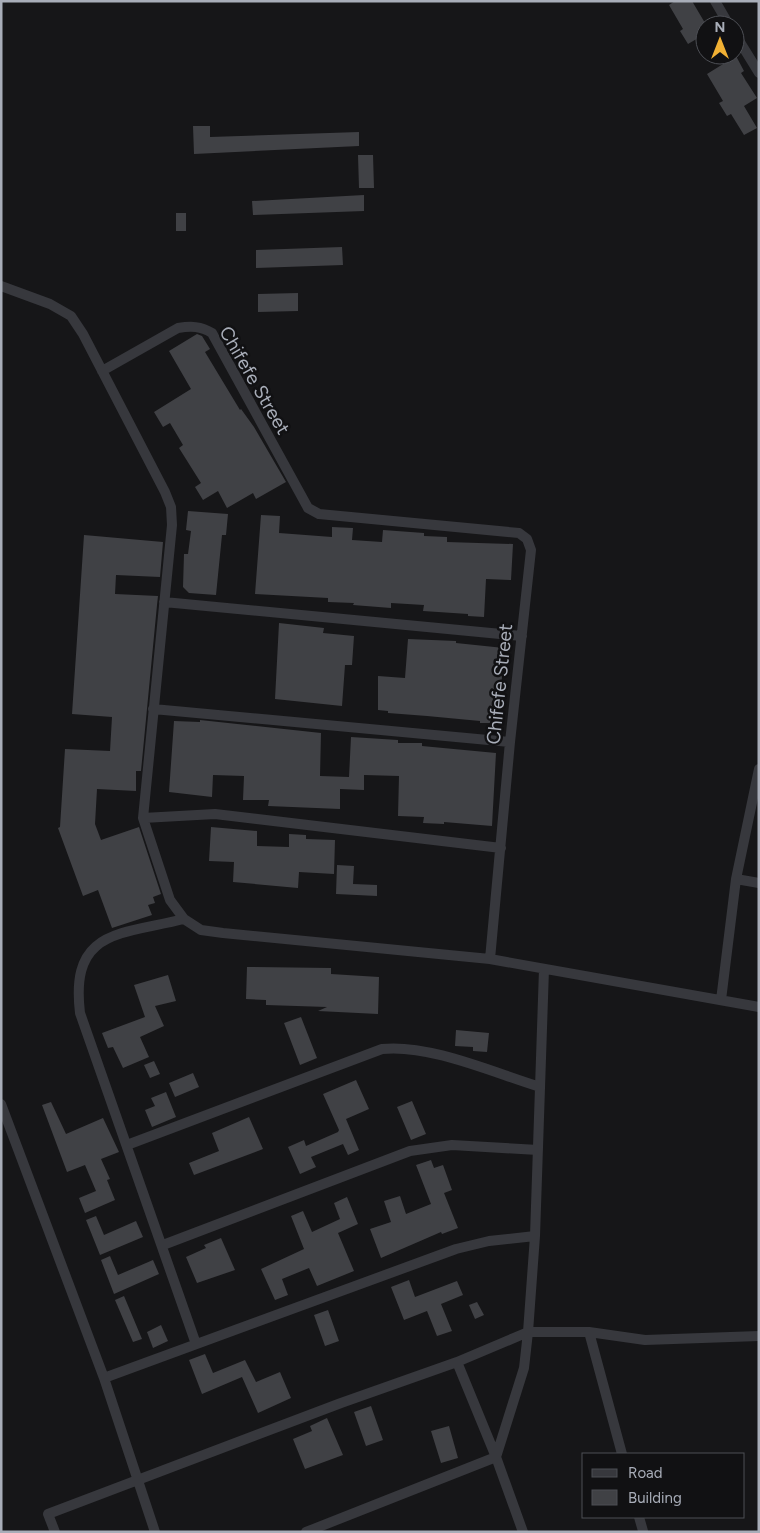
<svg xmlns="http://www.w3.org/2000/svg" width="760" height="1533" font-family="Figtree,sans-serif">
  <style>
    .building { fill: #404145 }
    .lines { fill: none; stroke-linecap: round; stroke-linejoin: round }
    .minor { stroke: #37383d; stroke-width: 10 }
    .labels { text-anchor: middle; stroke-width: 5; stroke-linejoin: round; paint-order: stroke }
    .street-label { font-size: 19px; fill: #a8adb8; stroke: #111113 }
  </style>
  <rect width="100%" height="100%" fill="#161618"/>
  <path class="building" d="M675 1H692L705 23V34L688 44 680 31 683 29 669 5Z
    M736 56 744 71 741 73 757 98 744 106 757 128 744 135 731 114 727 116 719 103 723 101 707 74Z
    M193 126H210V137L359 132V146L194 154Z
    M358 155H373L374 188H359Z
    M364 195V211L253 215 252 201Z
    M176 213H186V231H176Z
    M342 247 343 265 256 268V250Z
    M298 293V311L258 312V294Z
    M197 334 202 336 210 349 205 352 240 410 241 409 254 427 286 482 256 499 253 493 227 508 218 491 203 500 195 487 201 483 179 448 183 445 170 423 163 427 154 412 191 389 169 351Z
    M188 511 228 514 226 535H222L216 595 189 593 183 587 184 554H188L191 531 186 530Z
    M261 515 280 516 279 533 332 537V527L353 528 352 540 382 542 383 530 424 533V536L447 537V542L513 544 511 580 486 579 484 617 468 616V614L423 611 424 605 391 603V608L353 605 354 603 328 602V598L255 594Z
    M84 535 163 542 160 577 116 575 115 594 158 596 157 605 141 771H136V791L97 789 95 824 101 840 139 827 161 894 153 897 155 903 148 905 152 915 112 928 98 890 83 896 58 828 60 827 65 749 110 751 112 717 72 714Z
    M279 623 324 628 323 633 354 636 352 665H345L342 706 275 699Z
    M408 639 456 641V643L504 648 499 718H491L490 723H480V721L427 716 388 713V711L378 710V676L405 678Z
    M200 720 321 733 320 776 349 777 351 737 398 740V743H422V746L496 753 492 826 444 822V824L423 823 424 817 398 816 399 776 364 775V790L340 789V809L268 806 269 800H243L244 776 213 775 212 797 169 792 174 721 200 722Z
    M211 827 257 831V846L289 847V834L306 835V839L335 840 334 874 299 872 298 888 233 882 234 862 209 861Z
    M337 865 354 866 353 884 377 885V896L336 894Z
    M247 967 331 968V974L379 977 378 1014 318 1011 327 1007 266 1005V1000L246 999Z
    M168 975 176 1001 155 1006 164 1026 140 1037 149 1057 123 1068 113 1047 108 1048 102 1033 145 1017 134 985Z
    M301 1017 317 1058 300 1065 284 1023Z
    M456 1030 489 1033 487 1052 473 1051V1047L455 1046Z
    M154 1061 160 1074 150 1078 144 1065Z
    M193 1073 199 1087 175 1097 169 1083Z
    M356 1080 369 1109 346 1119 359 1150 348 1155 343 1144 311 1157 316 1167 300 1174 288 1147 304 1140 306 1146 338 1132 339 1130 323 1094Z
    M166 1092 176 1117 152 1127 145 1110 155 1106 151 1098Z
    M412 1101 426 1134 411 1140 397 1107Z
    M51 1102 66 1134 103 1118 119 1152 101 1159 110 1179 107 1180 115 1200 85 1213 79 1198 96 1191 85 1165 67 1172 42 1105Z
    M249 1117 263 1149 194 1175 189 1163 219 1151 212 1133Z
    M431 1160 434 1168 443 1165 452 1190 444 1193 458 1228 442 1234 441 1232 381 1258 370 1229 391 1222 384 1201 400 1196 406 1214 431 1204 416 1165Z
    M347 1197 358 1224 338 1233 354 1271 317 1286 309 1268 282 1279 288 1295 275 1300 261 1269 304 1249 291 1216 303 1211 312 1232 340 1219 334 1203Z
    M96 1216 104 1235 136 1221 143 1237 100 1255 86 1220Z
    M221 1238 235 1270 197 1283 186 1257 206 1248 204 1245Z
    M110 1256 118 1275 153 1260 159 1274 114 1294 101 1260Z
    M409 1280 415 1297 457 1281 463 1295 441 1304 452 1331 437 1336 427 1311 404 1320 391 1287Z
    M124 1296 142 1339 133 1342 115 1300Z
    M477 1302 484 1315 475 1319 469 1305Z
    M328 1310 339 1341 325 1346 314 1315Z
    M161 1325 168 1341 153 1348 147 1332Z
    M205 1354 213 1373 245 1360 256 1382 280 1372 291 1398 258 1413 242 1377 202 1394 189 1360Z
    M371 1406 383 1440 366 1446 354 1412Z
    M327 1418 343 1455 305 1469 293 1439 312 1431 310 1426Z
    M449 1426 458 1458 441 1463 431 1431Z"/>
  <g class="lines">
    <path class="minor" d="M715 1 729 25
      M735 34 759 73
      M1 286 50 304 71 316 83 334 165 492 171 507 172 525 143 818 170 900 184 919 201 930 223 933 490 959 510 742 531 550 527 539 519 533 319 514 308 508 212 333C201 326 191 326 178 328L102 371
      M164 602 522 636
      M153 709 510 742
      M143 818 215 814 501 848
      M736 879 759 769
      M184 919C120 935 70 929 80 1013L196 1344
      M490 959 759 1007
      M721 1000 736 879 759 883
      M1 1104 104 1378 155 1532
      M127 1145 382 1049C430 1044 494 1073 540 1087
      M163 1245 410 1151 452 1145 538 1150
      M589 1332 622 1454
      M457 1362 496 1457 523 1532
      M104 1378 456 1249 489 1241 535 1236
      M639 1517 643 1531
      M55 1532 48 1514 341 1403 457 1362 528 1332H589L645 1340 759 1336
      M306 1532 496 1457 524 1368 528 1332 535 1236 544 969"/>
  </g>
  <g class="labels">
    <g class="street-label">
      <text transform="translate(255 380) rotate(60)" y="7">Chifefe Street</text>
      <text transform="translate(499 684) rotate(-84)" y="7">Chifefe Street</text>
    </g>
  </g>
  <rect width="760" height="1533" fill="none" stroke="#a8adb8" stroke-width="5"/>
  <rect x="582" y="1453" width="162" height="65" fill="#111113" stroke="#4d4f55"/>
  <rect x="592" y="1469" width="25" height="8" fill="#37383d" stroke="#4d4f55"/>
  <text x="628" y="1478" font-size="15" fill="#a8adb8">Road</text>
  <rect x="592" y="1490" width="25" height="15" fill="#404145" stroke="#4d4f55"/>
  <text x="628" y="1503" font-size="15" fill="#a8adb8">Building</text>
  <g transform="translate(720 40)"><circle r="24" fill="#111113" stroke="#4d4f55"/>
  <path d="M0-4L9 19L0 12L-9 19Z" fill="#f2b134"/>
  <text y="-8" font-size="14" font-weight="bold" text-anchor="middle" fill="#a8adb8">N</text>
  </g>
</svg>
